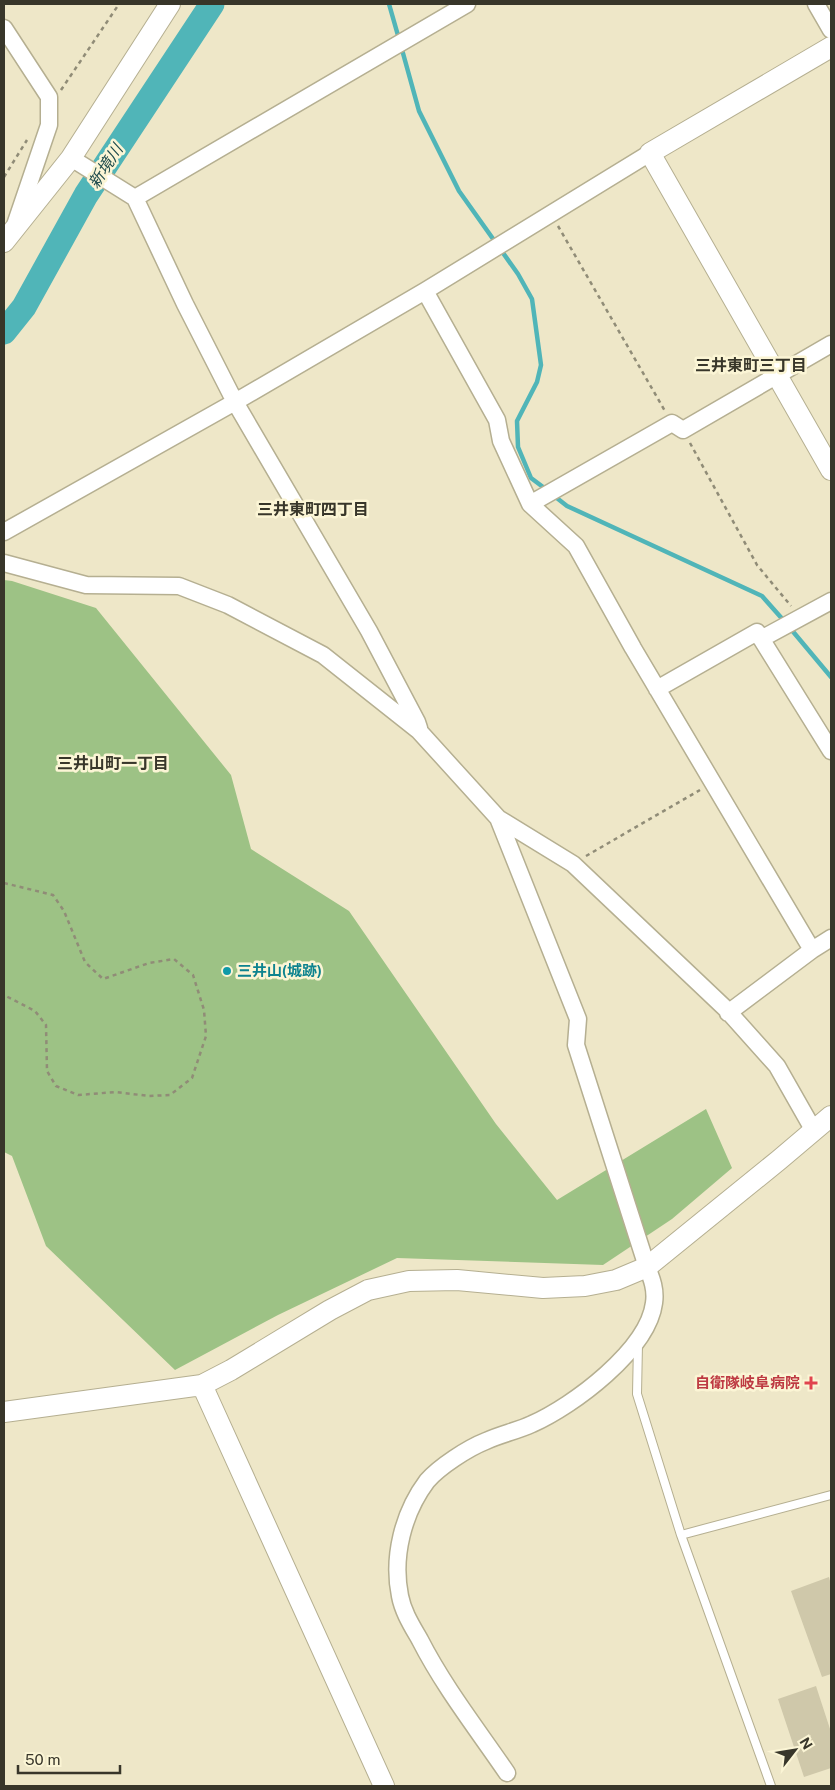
<svg xmlns="http://www.w3.org/2000/svg" width="835" height="1790" font-family="'Public Sans','Noto Sans JP',sans-serif">
  <style>
    .forest { fill: #9dc285 }
    .lines { fill: none; stroke-linecap: round; stroke-linejoin: round }
    .stream { stroke: #50b5b8; stroke-width: 4.5 }
    .river { stroke: #50b5b8; stroke-width: 25 }
    .building { fill: #cfc8aa }
    .service-casing { stroke: #b5af91; stroke-width: 10 }
    .minor-casing { stroke: #b5af91; stroke-width: 19 }
    .tertiary-casing { stroke: #b5af91; stroke-width: 22 }
    .path { stroke: #908c77; stroke-width: 2.5; stroke-dasharray: 4 4; stroke-linecap: butt }
    .service { stroke: #fff; stroke-width: 8 }
    .minor { stroke: #fff; stroke-width: 16 }
    .tertiary { stroke: #fff; stroke-width: 20 }
    .culture-dot { fill: #0f9aa8; stroke: #fbf5d5; stroke-width: 2 }
    .health-dot { fill: #e0444e; stroke: #fbf5d5; stroke-width: 2 }
    .labels { text-anchor: middle; stroke-width: 5; stroke-linejoin: round; paint-order: stroke }
    .culture-label { font-size: 15px; font-weight: bold; fill: #0d838f; stroke: #fbf5d5; text-anchor: start }
    .health-label { font-size: 15px; font-weight: bold; fill: #be3a42; stroke: #fbf5d5; text-anchor: end }
    .water-label { font-size: 16px; font-style: italic; fill: #1e4b4c; stroke: #fbf5d5 }
    .neighbourhood-label { font-size: 16px; font-weight: bold; fill: #38362a; stroke: #fbf5d5 }
  </style>
  <rect width="100%" height="100%" fill="#eee7c8"/>
  <path class="forest" d="M4 580 12 581 96 608 231 775 251 849 349 911 496 1124 557 1200 706 1109 732 1168 672 1219 603 1265 397 1258 278 1315 175 1370 46 1246 12 1156 4 1152Z"/>
  <g class="lines">
    <path class="stream" d="M389 4 399 39
      M401 46 419 111 459 191 518 274 532 299 541 365 537 382 517 421 518 447 531 478 547 490
      M553 495 567 506 762 596 785 622
      M790 628 831 677"/>
    <path class="river" d="M4 332 24 307 86 195 212 4"/>
  </g>
  <path class="building" d="M829 1577 831 1585V1674L822 1677 791 1591Z
    M816 1686 831 1732V1768L804 1777 778 1699Z"/>
  <g class="lines">
    <g class="service-casing">
      <path id="service" d="M638 1344 637 1394 681 1535 771 1786
        M681 1535 831 1495"/>
    </g>
    <g class="minor-casing">
      <path id="minor" d="M816 4 831 30
        M4 28 49 97V125L16 222
        M71 158 135 198 185 304 235 402 369 631 417 722 419 728
        M135 198 467 4
        M425 291 497 420 501 441 530 504 576 546 633 648 812 950
        M530 504 672 423 683 430 831 344
        M4 532 235 402 425 291 650 153
        M4 563 86 585 179 586 228 605 323 655 419 731 498 818 573 864 726 1009 777 1066 814 1131
        M761 639 831 601
        M657 689 757 632 831 751
        M498 818 578 1019 576 1045 647 1267C652 1279 656 1290 654 1303 648 1350 573 1406 532 1424 517 1431 501 1434 486 1441 468 1448 439 1467 427 1481 403 1513 392 1557 400 1596 403 1612 412 1626 420 1640 444 1687 477 1729 507 1773
        M728 1013 812 950 831 938"/>
    </g>
    <g class="tertiary-casing">
      <path id="tertiary" d="M831 47 650 153 831 470
        M4 242 71 158 170 4
        M202 1385 384 1786
        M4 1412 202 1385 231 1370 330 1310 368 1290 409 1281 457 1280 543 1288 585 1286 616 1280 647 1267 779 1160 831 1116"/>
    </g>
    <path class="path" d="M61 90 117 7 115 4
      M4 177 27 140
      M558 226 665 411
      M690 443 757 565 791 606
      M586 856 700 790
      M4 883 53 895 64 911 85 962 103 979 149 963 174 959 193 975 204 1010 206 1036 192 1078 170 1095 149 1096 116 1092 78 1095 56 1086 47 1071 46 1025 35 1011 4 995"/>
    <use href="#service" class="service"/>
    <use href="#minor" class="minor"/>
    <use href="#tertiary" class="tertiary"/>
  </g>
  <circle class="culture-dot" cx="227" cy="971" r="5"/>
  <path class="health-dot" d="M808.5 1375.5h5v5h5v5h-5v5h-5v-5h-5v-5h5z"/>
  <g class="labels">
    <g class="culture-label">
      <text x="237" y="976">三井山(城跡)</text>
    </g>
    <g class="health-label">
      <text x="800" y="1388">自衛隊岐阜病院</text>
    </g>
    <g class="water-label">
      <text transform="translate(105 166) rotate(-57)" y="6">新境川</text>
    </g>
    <g class="neighbourhood-label">
      <text x="751" y="371">三井東町三丁目</text>
      <text x="313" y="515">三井東町四丁目</text>
      <text x="113" y="769">三井山町一丁目</text>
    </g>
  </g>
  <rect width="835" height="1790" fill="none" stroke="#38362a" stroke-width="10"/>
  <g transform="translate(795 1750) rotate(59)" stroke="#fbf5d5" stroke-width="4" paint-order="stroke">
  <path d="M0-4L9 19L0 12L-9 19Z" fill="#38362a"/>
  <text y="-8" font-size="14" font-weight="bold" text-anchor="middle" fill="#38362a">N</text>
  </g>
  <path d="M18 1765v8h102v-8" fill="none" stroke="#38362a" stroke-width="2.5"/>
  <text x="25" y="1765" font-size="15" fill="#38362a" stroke="#fbf5d5" stroke-width="4" paint-order="stroke">50 m</text>
</svg>
